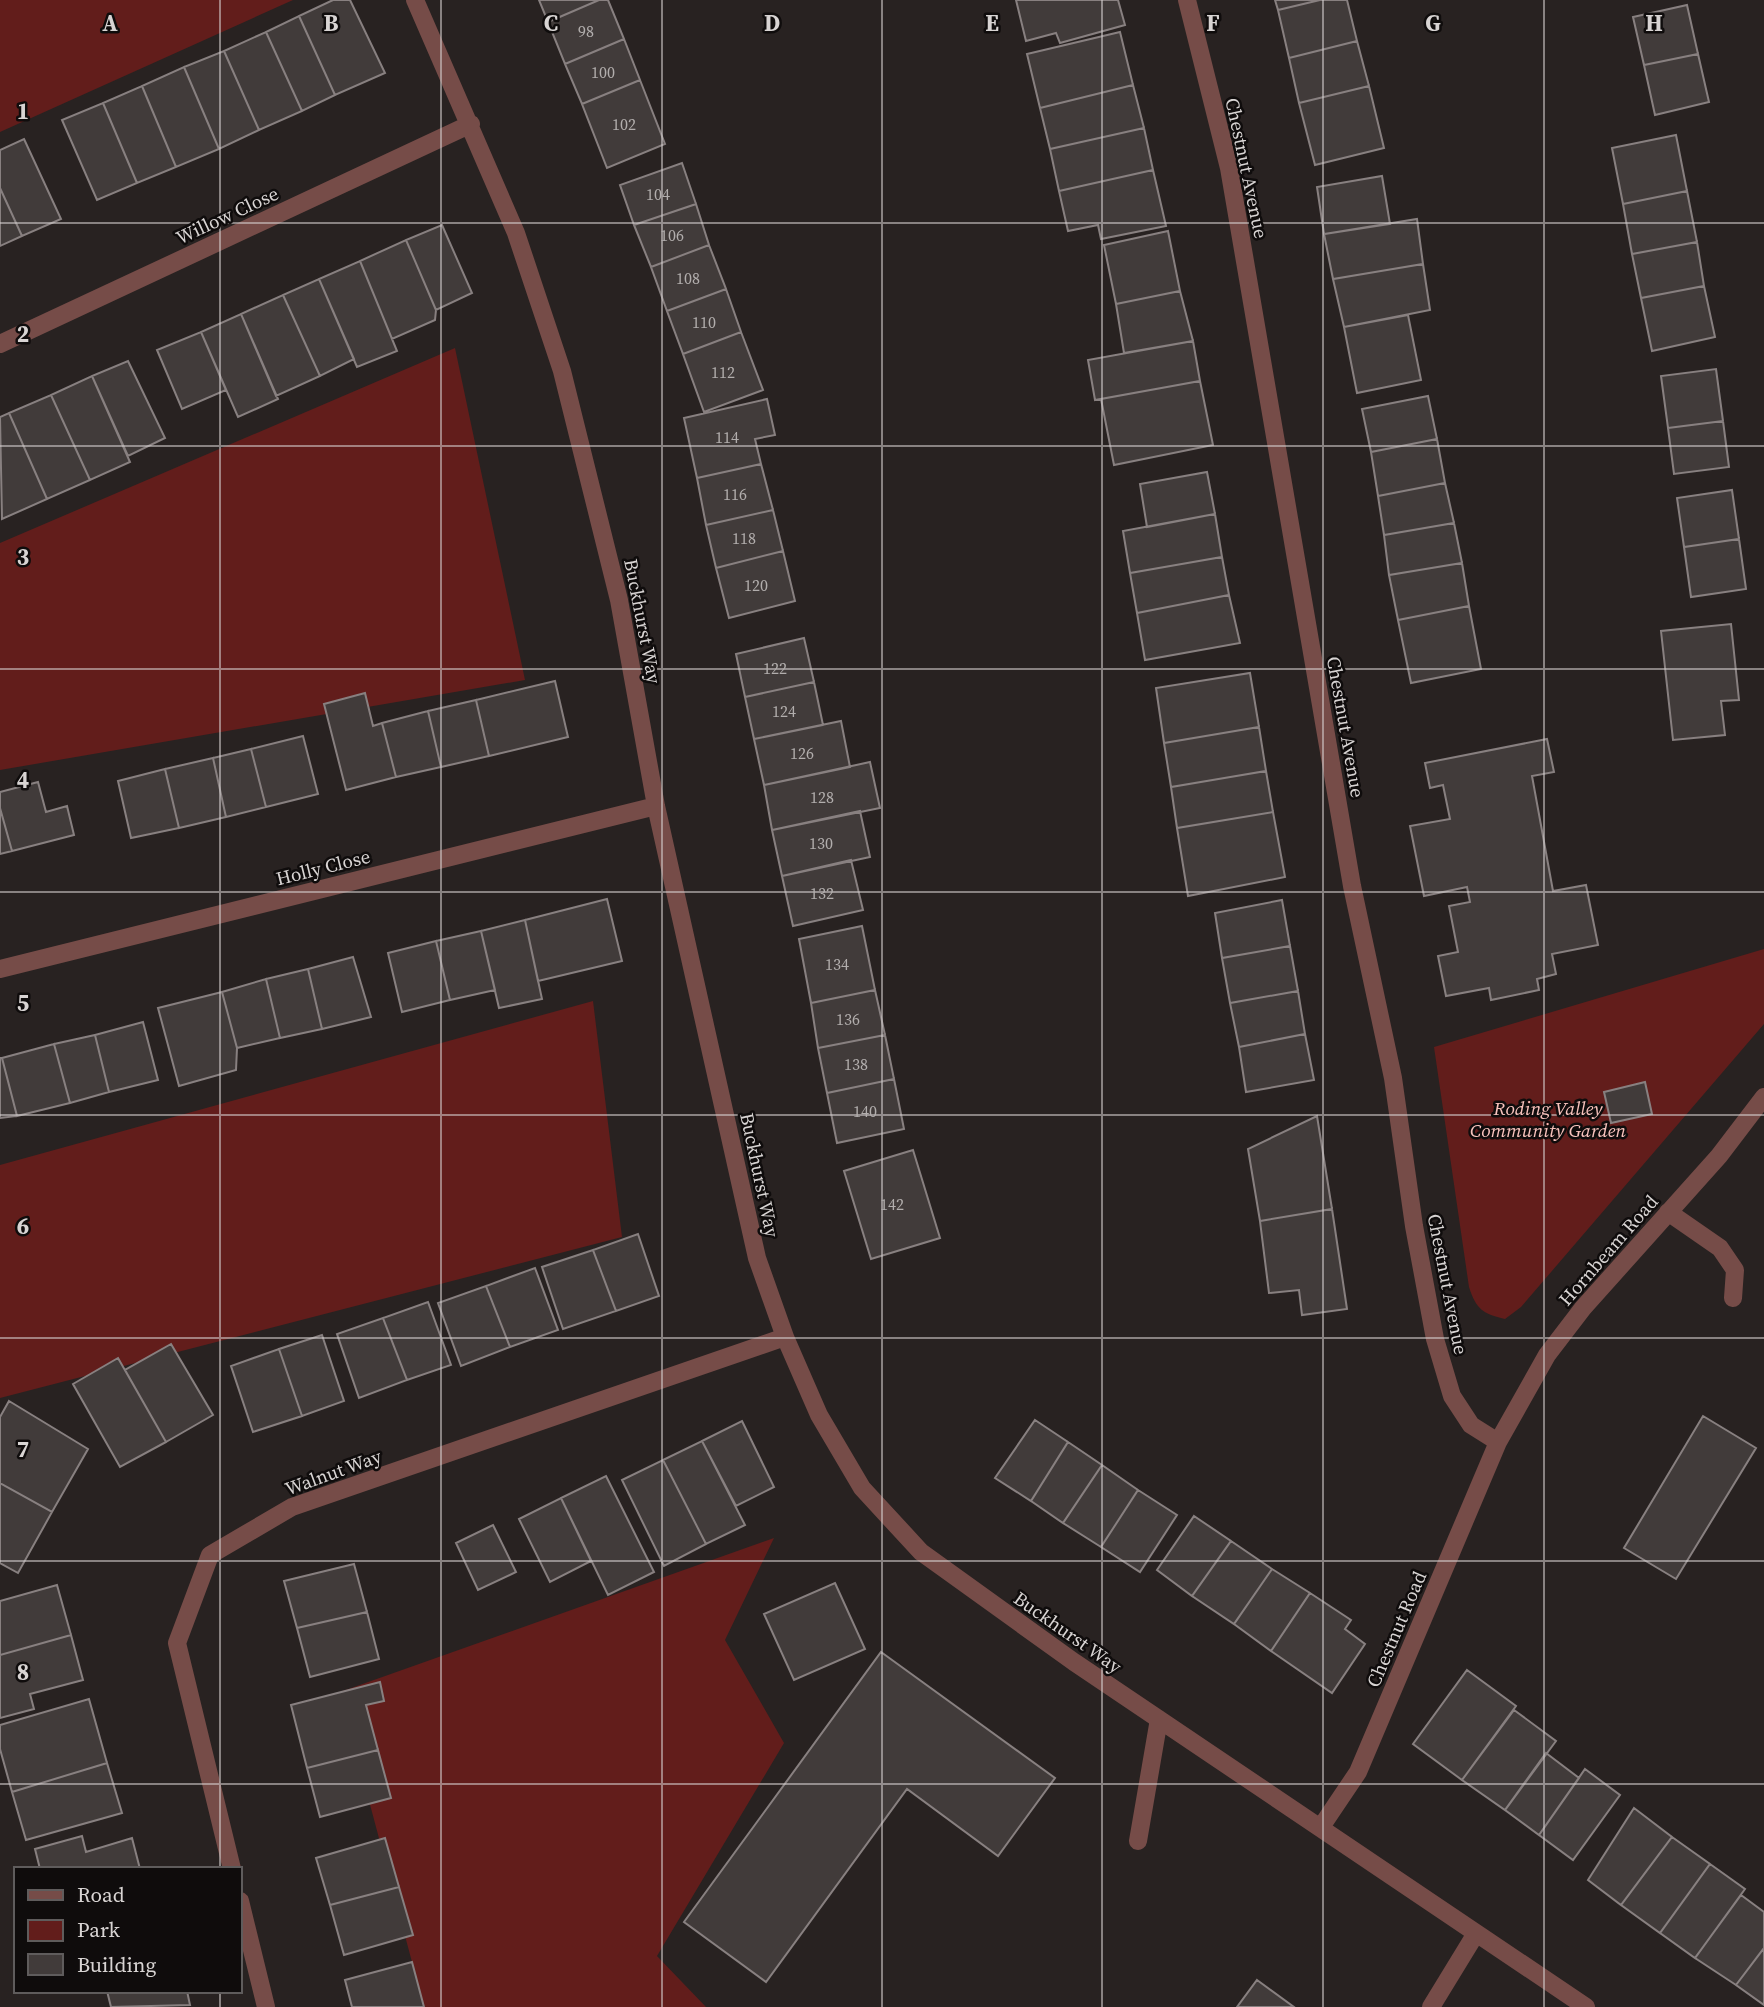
<svg xmlns="http://www.w3.org/2000/svg" width="1764" height="2007" font-family="'Source Serif 4',serif">
  <style>
    .green { fill: #621d1b }
    .building { fill: #413b3a; stroke: #888080; stroke-width: 2 }
    .lines { fill: none; stroke-linecap: round; stroke-linejoin: round }
    .minor { stroke: #764c48; stroke-width: 18 }
    .grid { fill: none; stroke: #d8d4d3; stroke-width: 2; stroke-opacity: 0.55 }
    .labels { text-anchor: middle; stroke-width: 5; stroke-linejoin: round; paint-order: stroke }
    .number-label { font-size: 16px; fill: #b2aead }
    .street-label { font-size: 19px; fill: #d8d4d3; stroke: #0f0c0c }
    .park-label { font-size: 19px; font-style: italic; fill: #f9c3bd; stroke: #0f0c0c }
    .grid-label { font-size: 23px; text-anchor: middle; font-weight: bold; fill: #d8d4d3; stroke: #0f0c0c; stroke-width: 5; stroke-linejoin: round; paint-order: stroke }
  </style>
  <rect width="100%" height="100%" fill="#282221"/>
  <path class="green" d="M0 0H293L0 132Z
    M455 348 525 680 0 770V543Z
    M1764 949V1024L1521 1307 1505 1319C1483 1314 1476 1309 1469 1287L1434 1047Z
    M593 1001 622 1237 0 1398V1165Z
    M774 1538 725 1640 784 1743 657 1956 706 2007H424L340 1692Z"/>
  <path class="building" d="M333 0H350L385 73 335 95 299 16Z
    M539 0H599L548 22Z
    M599 0H608L624 39 565 64 548 22Z
    M1016 0H1118L1125 25 1060 43 1056 33 1026 41Z
    M1275 0H1320L1278 10Z
    M1320 0H1347L1357 41 1289 58 1278 10Z
    M1687 5 1698 54 1644 65 1633 17Z
    M299 16 335 95 302 111 266 32Z
    M266 32 302 111 259 130 224 51Z
    M1120 32 1133 85 1040 108 1027 54Z
    M624 39 640 80 582 104 565 64Z
    M1357 41 1369 86 1299 103 1289 58Z
    M224 51 259 130 219 149 184 67Z
    M1698 54 1709 102 1655 115 1644 65Z
    M184 67 219 149 176 167 142 86Z
    M640 80 665 144 607 168 582 104Z
    M1133 85 1144 128 1050 149 1040 108Z
    M142 86 176 167 137 183 103 103Z
    M1369 86 1384 148 1315 165 1299 103Z
    M103 103 137 183 97 200 62 120Z
    M1144 128 1153 170 1059 191 1050 149Z
    M1676 135 1687 191 1623 204 1612 148Z
    M24 139 61 219 22 236 0 188V150Z
    M682 163 696 204 634 225 620 185Z
    M1153 170 1166 226 1101 239 1098 225 1068 231 1059 191Z
    M1382 176 1390 224 1324 234 1317 187Z
    M0 188 22 236 0 246Z
    M1687 191 1697 242 1632 254 1623 204Z
    M696 204 709 245 651 267 634 225Z
    M1417 219 1423 264 1333 279 1324 234Z
    M442 225 472 293 436 310 406 240Z
    M1168 231 1180 291 1116 304 1104 245Z
    M406 240 436 310 435 320 392 339 360 261Z
    M1697 242 1704 286 1641 298 1632 254Z
    M709 245 726 289 667 311 651 267Z
    M360 261 397 351 357 367 319 279Z
    M1423 264 1430 310 1344 327 1333 279Z
    M319 279 354 359 320 376 283 295Z
    M1704 286 1715 337 1652 351 1641 298Z
    M726 289 741 332 683 354 667 311Z
    M1180 291 1193 341 1124 353 1116 304Z
    M283 295 320 376 276 396 241 314Z
    M241 314 278 399 238 417 201 332Z
    M1408 315 1421 380 1357 393 1344 327Z
    M201 332 226 390 182 409 157 350Z
    M741 332 763 390 704 412 683 354Z
    M1193 341 1200 381 1095 400 1088 360Z
    M128 361 165 438 128 456 92 376Z
    M1716 369 1723 421 1668 428 1661 376Z
    M92 376 130 462 90 480 51 395Z
    M1200 381 1213 445 1114 465 1101 399Z
    M51 395 90 480 47 499 9 413Z
    M1428 396 1437 439 1371 452 1362 409Z
    M767 399 775 435 755 439 761 464 697 478 684 418Z
    M9 413 47 499 2 519 0 417Z
    M1723 421 1729 467 1674 474 1668 428Z
    M1437 439 1445 483 1378 496 1371 452Z
    M761 464 773 510 706 525 697 478Z
    M1207 472 1215 514 1147 527 1140 484Z
    M1445 483 1454 523 1384 535 1378 496Z
    M1732 490 1739 539 1684 547 1677 498Z
    M773 510 783 551 716 568 706 525Z
    M1215 514 1222 557 1130 573 1123 531Z
    M1454 523 1462 563 1389 575 1384 535Z
    M1739 539 1746 589 1691 597 1684 547Z
    M783 551 795 601 729 618 716 568Z
    M1222 557 1229 595 1137 613 1130 573Z
    M1462 563 1469 606 1398 620 1389 575Z
    M1229 595 1240 643 1145 660 1137 613Z
    M1469 606 1481 669 1411 683 1398 620Z
    M1731 624 1739 700 1721 701 1725 735 1673 740 1661 631Z
    M804 638 814 682 745 697 736 654Z
    M1250 673 1259 727 1164 743 1156 688Z
    M555 681 568 737 489 756 476 700Z
    M814 682 823 725 754 739 745 697Z
    M365 693 373 726 382 723 396 777 346 790 324 704Z
    M476 700 489 756 441 767 428 711Z
    M428 711 441 767 396 777 382 723Z
    M841 721 850 767 764 785 754 739Z
    M1259 727 1266 771 1171 787 1164 743Z
    M303 736 318 794 266 807 251 749Z
    M1547 739 1554 772 1532 776 1553 891 1586 885 1598 945 1552 954 1556 974 1537 979 1539 990 1491 1000 1489 988 1446 996 1438 956 1458 952 1449 906 1470 902 1467 887 1424 896 1410 826 1450 819 1443 785 1430 788 1425 763Z
    M251 749 266 807 226 817 213 758Z
    M213 758 226 817 179 828 165 769Z
    M870 762 880 808 772 830 764 785Z
    M165 769 179 828 131 838 118 781Z
    M1266 771 1273 812 1177 828 1171 787Z
    M38 782 46 812 67 806 74 835 12 851 0 808V792Z
    M0 808 12 851 0 854Z
    M860 811 870 857 782 876 772 830Z
    M1273 812 1285 877 1188 896 1177 828Z
    M851 860 863 910 793 926 782 876Z
    M607 899 622 961 538 981 525 920Z
    M1282 900 1290 946 1222 958 1215 913Z
    M525 920 542 999 499 1008 481 931Z
    M862 926 875 990 811 1003 799 939Z
    M481 931 495 990 450 1000 436 941Z
    M436 941 450 1000 402 1012 388 953Z
    M1290 946 1298 991 1230 1003 1222 958Z
    M353 957 371 1017 322 1029 308 969Z
    M308 969 322 1029 280 1038 266 979Z
    M266 979 280 1038 237 1048 222 992Z
    M875 990 885 1035 818 1048 811 1003Z
    M1298 991 1305 1034 1239 1047 1230 1003Z
    M222 992 237 1048 236 1070 179 1086 158 1008Z
    M143 1022 158 1080 109 1092 95 1035Z
    M1305 1034 1314 1080 1246 1092 1239 1047Z
    M95 1035 109 1092 70 1103 54 1044Z
    M885 1035 894 1079 827 1093 818 1048Z
    M54 1044 70 1103 17 1116 2 1058Z
    M0 1058H2L17 1116 0 1118Z
    M894 1079 904 1129 837 1143 827 1093Z
    M1645 1082 1652 1114 1611 1123 1604 1092Z
    M1317 1116 1332 1209 1260 1221 1248 1149Z
    M913 1150 940 1238 871 1259 844 1171Z
    M1332 1209 1347 1309 1302 1315 1299 1290 1269 1293 1260 1221Z
    M638 1234 659 1296 616 1311 593 1250Z
    M593 1250 616 1311 563 1329 542 1267Z
    M535 1268 558 1330 510 1347 486 1286Z
    M486 1286 510 1347 461 1366 438 1303Z
    M428 1302 451 1365 407 1380 383 1318Z
    M383 1318 407 1380 359 1398 337 1334Z
    M322 1335 344 1401 302 1416 279 1349Z
    M171 1344 213 1415 166 1442 125 1370Z
    M279 1349 302 1416 253 1432 231 1366Z
    M118 1358 166 1442 120 1467 73 1384Z
    M9 1401 88 1449 52 1512 0 1483V1417Z
    M1703 1416 1756 1448 1676 1579 1624 1548Z
    M1035 1420 1068 1442 1031 1501 995 1478Z
    M742 1421 774 1487 736 1506 702 1441Z
    M702 1441 745 1525 706 1544 663 1460Z
    M1068 1442 1102 1465 1063 1523 1031 1501Z
    M663 1460 706 1544 664 1566 622 1480Z
    M1102 1465 1138 1490 1101 1547 1063 1523Z
    M606 1476 654 1572 608 1595 561 1498Z
    M0 1483 52 1512 18 1573 0 1563Z
    M1138 1490 1177 1515 1140 1572 1101 1547Z
    M561 1498 591 1561 550 1582 519 1519Z
    M1194 1516 1231 1541 1192 1596 1157 1570Z
    M493 1525 516 1572 478 1590 456 1543Z
    M1231 1541 1272 1569 1234 1624 1192 1596Z
    M354 1564 367 1612 297 1628 284 1581Z
    M1272 1569 1310 1593 1271 1651 1234 1624Z
    M835 1583 865 1649 794 1680 764 1614Z
    M57 1585 71 1635 0 1655V1601Z
    M1310 1593 1351 1620 1345 1629 1365 1644 1332 1693 1271 1651Z
    M367 1612 379 1659 310 1677 297 1628Z
    M71 1635 83 1680 30 1694 34 1709 0 1718V1655Z
    M881 1652 1055 1778 998 1856 907 1789 766 1982 684 1922Z
    M1467 1670 1516 1706 1462 1780 1413 1744Z
    M380 1682 384 1701 366 1705 378 1750 307 1768 291 1705Z
    M89 1699 107 1763 12 1792 0 1749V1725Z
    M1514 1710 1556 1741 1505 1810 1462 1780Z
    M378 1750 391 1798 320 1817 307 1768Z
    M1546 1753 1579 1778 1539 1835 1505 1810Z
    M107 1763 122 1813 26 1840 12 1792Z
    M1585 1769 1620 1795 1573 1860 1539 1835Z
    M1634 1808 1672 1837 1621 1905 1588 1880Z
    M82 1836 86 1852 132 1838 140 1869H40L35 1849Z
    M1672 1837 1710 1864 1660 1933 1621 1905Z
    M385 1838 399 1887 330 1905 316 1858Z
    M1710 1864 1745 1889 1695 1958 1660 1933Z
    M399 1887 413 1935 344 1955 330 1905Z
    M1741 1895 1764 1912V1948L1736 1985 1695 1958Z
    M1764 1948V2005L1736 1985Z
    M412 1962 424 2007H352L345 1980Z
    M1257 1980 1294 2007H1237Z
    M107 1991H187L190 2005 111 2007Z"/>
  <g class="lines">
    <path class="minor" d="M415 0 516 233 562 371 619 600 656 806 757 1258 785 1337 819 1415 862 1488 921 1552 1074 1662 1586 2007
      M1187 0 1229 168 1352 886 1393 1078 1414 1226 1435 1339 1452 1396 1471 1425 1498 1442
      M0 344 471 124
      M0 969 656 806
      M1668 1212 1720 1248 1735 1270 1733 1298
      M1321 1827 1358 1772 1498 1442 1547 1355 1583 1308 1719 1156 1764 1097
      M1138 1841 1159 1719
      M232 1869 177 1643 210 1555 292 1507 785 1337
      M240 1901 266 2007
      M1431 2007 1475 1935"/>
  </g>
  <path class="grid" d="M220 0V1869M441 0V2007M662 0V2007M882 0V2007M1102 0V2007M1323 0V2007M1544 0V2007M0 223H1764M0 446H1764M0 669H1764M0 892H1764M0 1115H1764M0 1338H1764M0 1561H1764M0 1784H1764M220 1991V2007"/>
  <g class="labels">
    <g class="number-label">
      <text x="586" y="37">98</text>
      <text x="603" y="78">100</text>
      <text x="624" y="130">102</text>
      <text x="658" y="200">104</text>
      <text x="672" y="241">106</text>
      <text x="688" y="284">108</text>
      <text x="704" y="328">110</text>
      <text x="723" y="378">112</text>
      <text x="727" y="443">114</text>
      <text x="735" y="500">116</text>
      <text x="744" y="544">118</text>
      <text x="756" y="591">120</text>
      <text x="775" y="674">122</text>
      <text x="784" y="717">124</text>
      <text x="802" y="759">126</text>
      <text x="822" y="803">128</text>
      <text x="821" y="849">130</text>
      <text x="822" y="899">132</text>
      <text x="837" y="970">134</text>
      <text x="848" y="1025">136</text>
      <text x="856" y="1070">138</text>
      <text x="865" y="1117">140</text>
      <text x="892" y="1210">142</text>
    </g>
    <g class="street-label">
      <text transform="translate(1247 168) rotate(78)" y="7">Chestnut Avenue</text>
      <text transform="translate(227 215) rotate(-25)" y="7">Willow Close</text>
      <text transform="translate(643 621) rotate(79)" y="7">Buckhurst Way</text>
      <text transform="translate(1346 727) rotate(80)" y="7">Chestnut Avenue</text>
      <text transform="translate(323 867) rotate(-14)" y="7">Holly Close</text>
      <text transform="translate(760 1175) rotate(78)" y="7">Buckhurst Way</text>
      <text transform="translate(1608 1250) rotate(-49)" y="7">Hornbeam Road</text>
      <text transform="translate(1448 1284) rotate(79)" y="7">Chestnut Avenue</text>
      <text transform="translate(333 1472) rotate(-20)" y="7">Walnut Way</text>
      <text transform="translate(1396 1629) rotate(-67)" y="7">Chestnut Road</text>
      <text transform="translate(1068 1632) rotate(35)" y="7">Buckhurst Way</text>
    </g>
    <g class="park-label">
      <text x="1548" y="1115">Roding Valley<tspan x="1548" dy="22">Community Garden</tspan></text>
    </g>
  </g>
  <g class="grid-label">
    <text x="110" y="31">A</text>
    <text x="331" y="31">B</text>
    <text x="551" y="31">C</text>
    <text x="772" y="31">D</text>
    <text x="992" y="31">E</text>
    <text x="1213" y="31">F</text>
    <text x="1433" y="31">G</text>
    <text x="1654" y="31">H</text>
    <text x="23" y="119">1</text>
    <text x="23" y="342">2</text>
    <text x="23" y="565">3</text>
    <text x="23" y="788">4</text>
    <text x="23" y="1011">5</text>
    <text x="23" y="1234">6</text>
    <text x="23" y="1457">7</text>
    <text x="23" y="1680">8</text>
  </g>
  <rect x="14" y="1867" width="228" height="126" fill="#0f0c0c" stroke="#5f5c5c" stroke-width="2"/>
  <rect x="28" y="1890" width="35" height="10" fill="#764c48" stroke="#5f5c5c" stroke-width="2"/>
  <text x="77" y="1902" font-size="21" fill="#d8d4d3">Road</text>
  <rect x="28" y="1920" width="35" height="21" fill="#621d1b" stroke="#5f5c5c" stroke-width="2"/>
  <text x="77" y="1937" font-size="21" fill="#d8d4d3">Park</text>
  <rect x="28" y="1954" width="35" height="21" fill="#413b3a" stroke="#5f5c5c" stroke-width="2"/>
  <text x="77" y="1972" font-size="21" fill="#d8d4d3">Building</text>
</svg>
